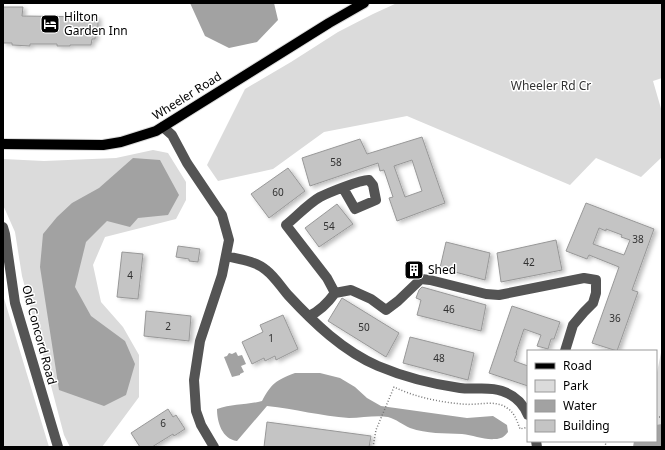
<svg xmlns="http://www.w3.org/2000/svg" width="665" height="450" font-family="'Noto Sans',sans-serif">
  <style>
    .green { fill: #dbdbdb }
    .water { fill: #a2a2a2 }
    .building { fill: #c4c4c4; stroke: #989898; fill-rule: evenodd; filter: url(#shadow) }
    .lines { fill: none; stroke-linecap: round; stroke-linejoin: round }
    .major-casing { stroke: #dbdbdb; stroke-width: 12 }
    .path { stroke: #767676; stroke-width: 1.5; stroke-dasharray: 1 2; stroke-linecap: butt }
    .minor { stroke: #545454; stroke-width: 10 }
    .major { stroke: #000; stroke-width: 10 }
    .labels { text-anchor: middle; stroke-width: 3; stroke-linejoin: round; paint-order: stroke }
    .number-label { font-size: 10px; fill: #313131 }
    .poi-label { font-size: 12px; fill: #000; stroke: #fff; text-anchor: start }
    .park-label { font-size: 12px; fill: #323232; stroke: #fff }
    .street-label { font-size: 12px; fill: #000; stroke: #fff }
  </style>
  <defs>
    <filter id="shadow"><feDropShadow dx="3" dy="2" stdDeviation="2" flood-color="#0004"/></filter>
  </defs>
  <rect width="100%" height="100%" fill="#fff"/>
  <path class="green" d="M397 3H662V78L653 81 662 112V157L641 177 596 158 570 185 407 116 324 132 273 169 218 181 207 165 245 89 291 62 338 32 373 14Z
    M153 150 168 153 186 182V200L176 219 105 237 93 265 101 302 123 327 139 355V397L102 447H70L64 435 22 276 15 232 3 205V159L44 161 116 158Z
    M3 295 49 447H3Z
    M662 348V447H637L656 441V377Z"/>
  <path class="water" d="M190 3H274L278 20 257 42 229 48 205 36Z
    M133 158 160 160 179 195 168 215 138 218 130 227 107 221 86 242 75 287 91 316 125 341 135 364 126 395 104 406 59 390 40 267 43 234 57 217 72 203 99 188Z
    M236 352 238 356 242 355 246 364 241 366 244 372 240 374V375L232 377 224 357 227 356 229 353 232 354Z
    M295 373H320L340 378 355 387 367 398 381 406 467 418 493 416 507 425 508 432C504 437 501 439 495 439 484 440 473 435 462 434 444 433 427 434 410 428 403 425 396 419 388 417 376 415 362 418 349 418 321 416 295 409 267 406L237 441C222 439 217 422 217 409 232 404 247 405 262 401 271 384 276 380 295 373Z
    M662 424V447H633L634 441H656V425Z"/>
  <path class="building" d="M3 7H23L22 16 98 17V30H96L95 39H92L91 45H70V46H57V44H30V46L12 45V43H3Z
    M422 137 445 203 397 221 389 198 393 197 384 170 380 171 378 163 310 186 302 158 360 139 367 154ZM412 160 422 191 405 197 394 166Z
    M288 168 305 191 269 218 251 194Z
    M586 203 654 229 632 290 638 292 617 351 592 343 619 267 589 255 587 259 566 251ZM599 228 606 231V229L622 235 621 237 630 240 624 255 593 244Z
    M337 204 353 224 319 247 305 228Z
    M556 240 562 270 501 282 497 253Z
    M446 242 490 253 485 280 440 268Z
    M178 246 200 249 198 262 189 261V259L176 257Z
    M122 252 143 254 138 299 117 297Z
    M422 287 486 305 481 331 417 315 421 300 416 298 419 290Z
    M342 298 399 333 386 357 328 321Z
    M512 306 560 322 554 339H551L548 349 537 346 541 335 524 329 516 353H517L514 361 528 366V386L489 373Z
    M146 311 191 316 189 341 144 336Z
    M283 315 298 349 276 360 275 356 265 361 264 358 252 364 242 342 263 332 260 325Z
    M410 337 474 353 468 380 403 363Z
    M168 409 173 417 176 415 185 429 174 436 173 434 152 447H140L131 433Z
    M267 422 371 436 369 447H264Z"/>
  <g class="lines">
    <g class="major-casing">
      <path id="major" d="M3 144 103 145 121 142 156 131 329 23 364 3"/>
    </g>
    <path class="path" d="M656 417H662
      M604 441 607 447
      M373 447 376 430 394 387C415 397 439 402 462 404 477 406 495 399 507 408 515 413 517 421 520 429L528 427"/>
    <path class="minor" d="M163 127 172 135 187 163 222 215 229 240 222 275 200 341 194 380 196 411 201 425 214 447
      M3 227 5 234 15 303 58 447
      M226 256C239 259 256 261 266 270 275 277 281 287 288 295 314 323 343 351 378 366 404 377 432 384 460 388 474 390 489 386 502 391 514 395 523 403 528 415
      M335 293 351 290 371 299 386 310 398 301 421 279 430 280 486 294 499 295 584 278 596 280V293L593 303 584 312 573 325 565 351
      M309 316C320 311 327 304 335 293L327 278 286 225C296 217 309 203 320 197 328 193 362 179 369 180L373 185 376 200 355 209 343 188
      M536 441 537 447"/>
    <use href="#major" class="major"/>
  </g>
  <defs>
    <g id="hotel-square" transform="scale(1)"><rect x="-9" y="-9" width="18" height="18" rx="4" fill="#000" stroke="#fff"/><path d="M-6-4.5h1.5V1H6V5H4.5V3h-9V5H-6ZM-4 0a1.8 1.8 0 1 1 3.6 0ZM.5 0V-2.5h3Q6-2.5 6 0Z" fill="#fff"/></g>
    <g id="building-square" transform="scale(1)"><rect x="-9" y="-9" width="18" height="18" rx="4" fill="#000" stroke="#fff"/><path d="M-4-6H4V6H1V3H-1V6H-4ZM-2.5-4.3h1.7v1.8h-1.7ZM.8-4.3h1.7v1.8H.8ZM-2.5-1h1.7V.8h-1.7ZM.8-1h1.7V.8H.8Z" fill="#fff"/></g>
  </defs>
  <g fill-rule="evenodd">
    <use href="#hotel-square" x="50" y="24"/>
    <use href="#building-square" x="414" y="270"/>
  </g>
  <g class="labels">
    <g class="number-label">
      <text x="336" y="166">58</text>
      <text x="278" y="196">60</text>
      <text x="329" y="230">54</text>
      <text x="638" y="243">38</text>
      <text x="529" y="266">42</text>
      <text x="130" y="279">4</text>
      <text x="449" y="313">46</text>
      <text x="615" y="322">36</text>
      <text x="168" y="330">2</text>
      <text x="364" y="331">50</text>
      <text x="271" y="342">1</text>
      <text x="439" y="362">48</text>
      <text x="163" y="427">6</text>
    </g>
    <g class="poi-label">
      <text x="64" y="21">Hilton<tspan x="64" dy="14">Garden Inn</tspan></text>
      <text x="428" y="274">Shed</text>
    </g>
    <g class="park-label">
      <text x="551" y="90">Wheeler Rd Cr</text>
    </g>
    <g class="street-label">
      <text transform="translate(187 96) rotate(-32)" y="4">Wheeler Road</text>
      <text transform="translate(39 335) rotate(75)" y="4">Old Concord Road</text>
    </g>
  </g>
  <rect width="665" height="450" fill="none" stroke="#000000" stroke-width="8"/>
  <rect x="527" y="350" width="130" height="92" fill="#ffffff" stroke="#999999"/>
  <rect x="535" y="363" width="20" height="6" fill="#000000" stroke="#999999"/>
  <text x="563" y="370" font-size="12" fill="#000000">Road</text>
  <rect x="535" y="380" width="20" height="12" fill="#dbdbdb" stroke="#999999"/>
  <text x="563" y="390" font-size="12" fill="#000000">Park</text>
  <rect x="535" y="400" width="20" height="12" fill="#a2a2a2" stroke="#999999"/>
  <text x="563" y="410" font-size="12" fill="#000000">Water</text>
  <rect x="535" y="420" width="20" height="12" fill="#c4c4c4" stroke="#999999"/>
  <text x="563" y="430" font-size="12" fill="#000000">Building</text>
</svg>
